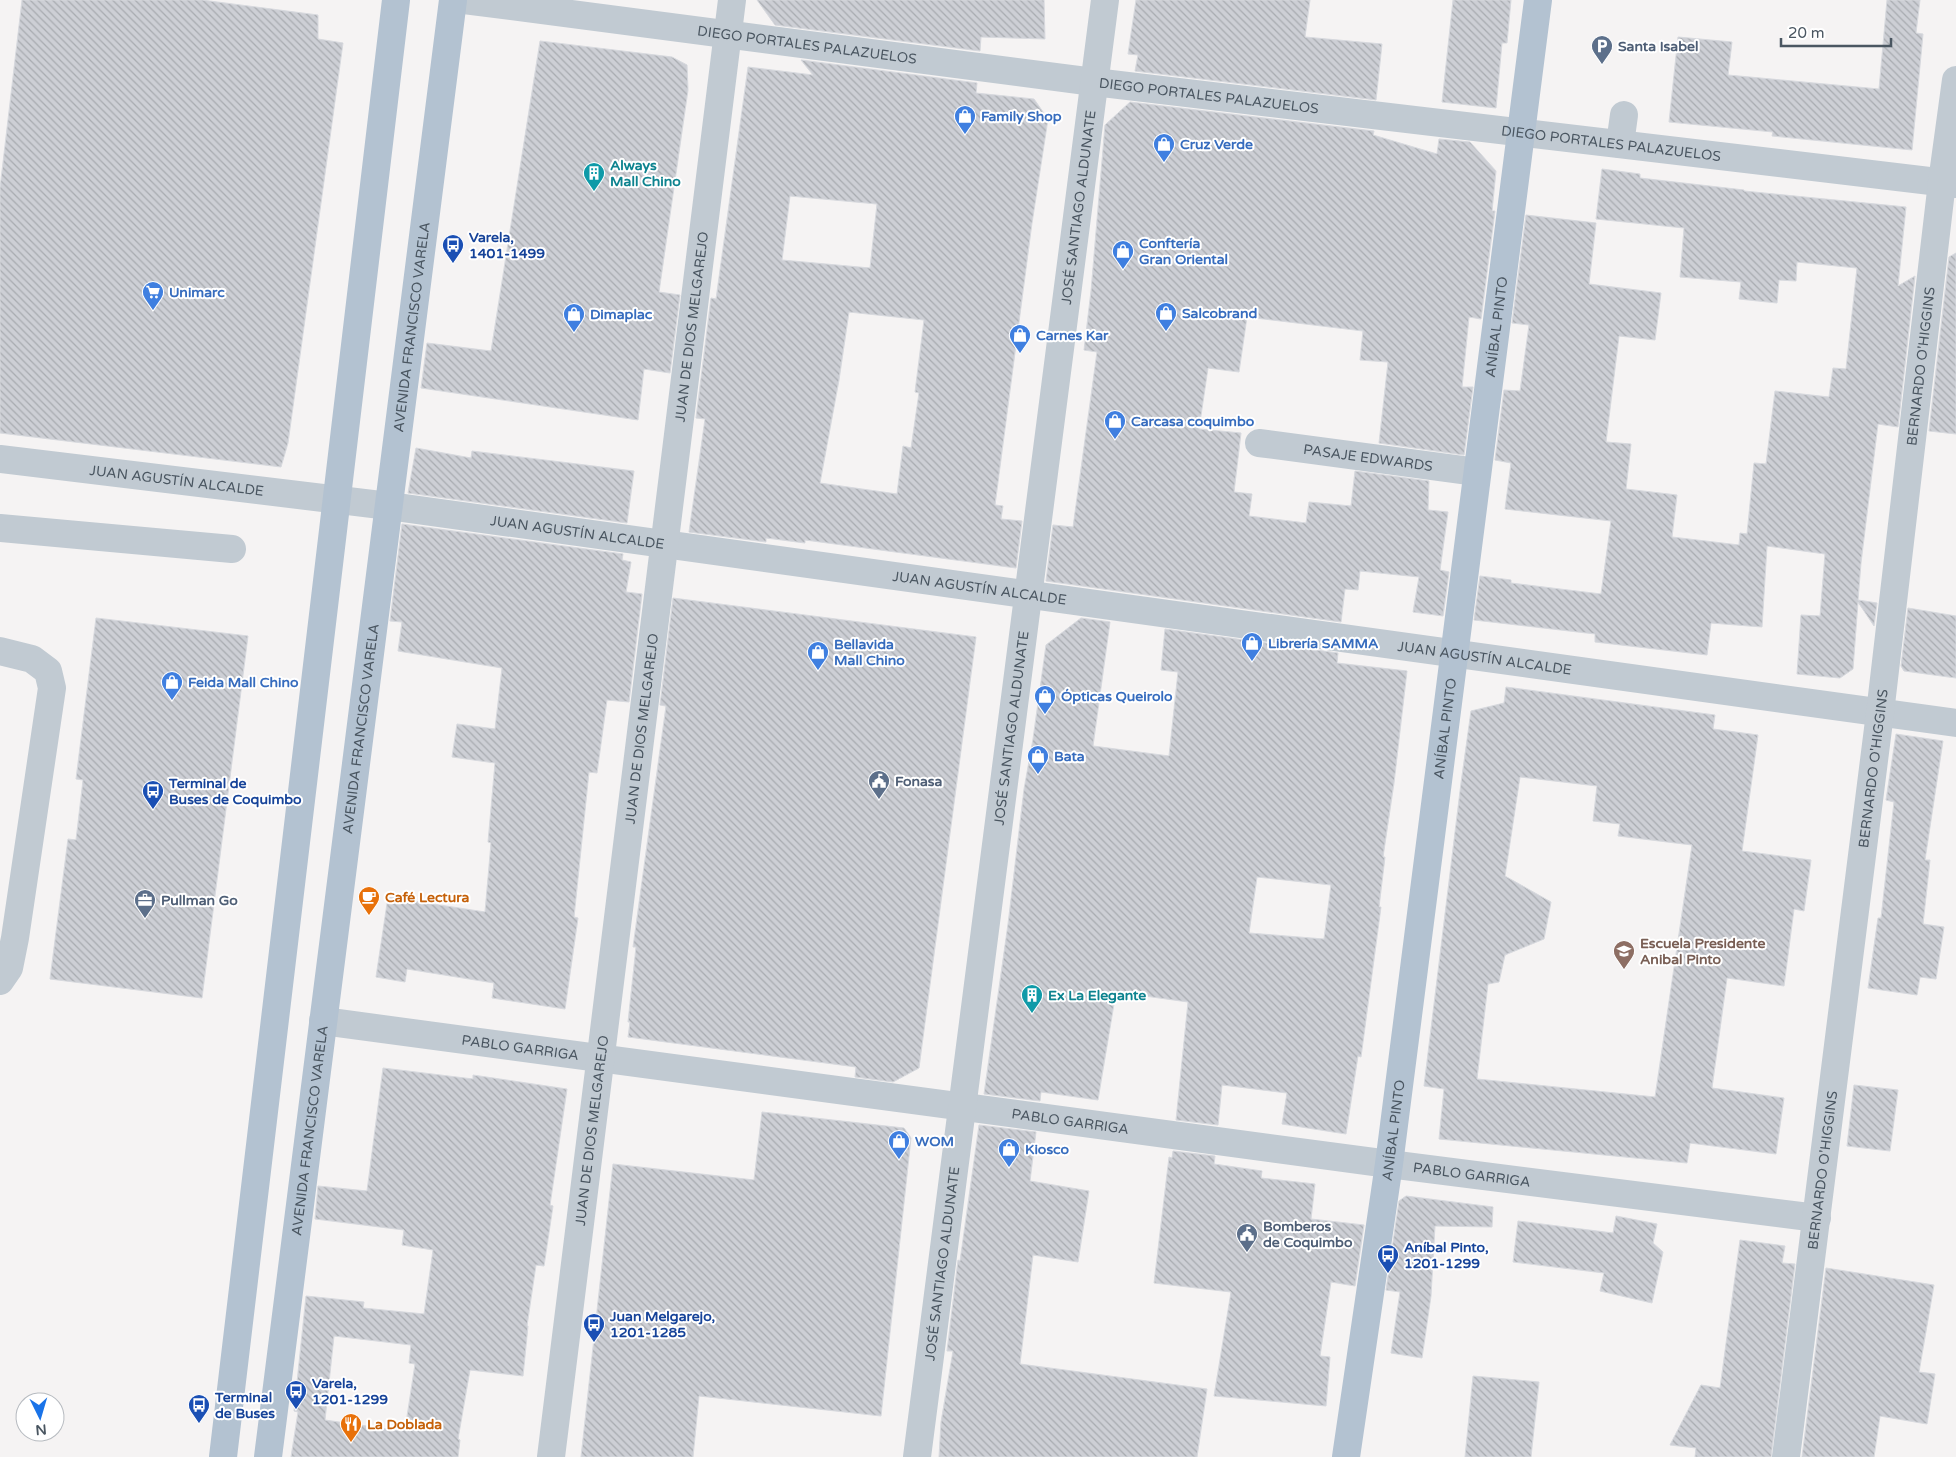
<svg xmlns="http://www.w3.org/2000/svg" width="1956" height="1457" font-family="'Varela Round',sans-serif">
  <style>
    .building { fill: url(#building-back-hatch); stroke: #d7d9de; fill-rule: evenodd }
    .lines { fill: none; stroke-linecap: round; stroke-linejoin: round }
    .minor { stroke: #c1cad2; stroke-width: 28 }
    .major { stroke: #b3c2d1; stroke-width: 28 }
    .labels { text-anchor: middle; stroke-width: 4; stroke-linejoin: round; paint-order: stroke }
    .street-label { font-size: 14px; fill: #4a5661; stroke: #fff }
    .service-label { font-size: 14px; font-weight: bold; fill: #4e5e75; stroke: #fff; text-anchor: start }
    .shop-label { font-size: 14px; font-weight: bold; fill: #366cbe; stroke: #fff; text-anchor: start }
    .culture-label { font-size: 14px; font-weight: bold; fill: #0d838f; stroke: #fff; text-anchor: start }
    .transit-label { font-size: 14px; font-weight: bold; fill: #164399; stroke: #fff; text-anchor: start }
    .food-label { font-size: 14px; font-weight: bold; fill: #c56008; stroke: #fff; text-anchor: start }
    .education-label { font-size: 14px; font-weight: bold; fill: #785e54; stroke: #fff; text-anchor: start }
  </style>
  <defs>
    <pattern id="building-back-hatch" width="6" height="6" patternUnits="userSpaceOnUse" patternTransform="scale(1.25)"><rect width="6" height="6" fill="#cdcfd5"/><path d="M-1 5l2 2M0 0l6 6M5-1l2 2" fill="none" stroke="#a8abb0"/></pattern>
  </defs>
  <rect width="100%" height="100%" fill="#f5f3f3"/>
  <path class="building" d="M22 0H202L318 15V39L343 43 288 443 281 467 0 433V188Z
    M757 0H1044L1045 39 981 37 980 51 775 25Z
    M1136 0H1310L1305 37 1382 44 1376 100 1135 71 1138 55 1128 54Z
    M1453 0H1511L1507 43H1502L1496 108 1442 102Z
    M1887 0H1920L1916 33 1923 34 1912 150 1772 136 1773 132 1669 122 1678 37 1732 42 1728 75 1879 89Z
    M540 41 672 57 687 65 688 90 659 292 680 295 670 373 644 369 638 420 421 388 427 343 491 351Z
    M801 60 977 83 976 93 1034 99 1048 119 1032 223 995 505 1003 506 1001 519 1022 521 1016 568 805 540V543L766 538V542L689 532 705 419 696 418 711 298 716 299 748 67 813 75ZM790 196 877 204 870 268 782 260ZM849 312 924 320 915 392 919 393 911 448 903 446 897 494 820 483 839 380Z
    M1130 102 1374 131 1373 135 1437 154 1439 139 1470 142 1496 171 1492 211H1495L1481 319 1469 317 1462 387H1473L1464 455 1379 443 1388 362 1360 360 1363 331 1247 317 1239 372 1208 368 1199 429 1241 433 1234 492 1252 494 1249 516 1306 523 1309 502 1351 506 1355 471 1429 481 1428 510 1448 512 1440 570 1449 572 1443 616 1413 612 1419 577 1360 571 1358 590 1345 589 1341 622 1046 581 1053 525 1073 527 1097 352 1084 350 1091 291 1105 125Z
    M1602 169 1640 174V178L1744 190V191L1906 207 1898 286 1915 276 1898 427 1878 424 1861 563 1858 600 1877 603 1874 626 1858 602 1853 669 1840 678 1797 674 1801 615 1820 616 1825 554 1767 546 1762 627 1711 623 1707 655 1595 642V634L1474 620 1480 576 1511 580V583L1601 594 1611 521 1505 509 1511 463 1495 460 1504 390 1520 391 1529 325 1512 323 1526 215 1596 223 1589 284 1661 293 1655 340 1619 336 1606 442 1631 444 1626 489 1677 495 1672 537 1739 545 1740 533 1747 534 1754 463 1766 464 1775 391 1829 397 1833 368 1846 369 1857 268 1797 262 1796 281 1779 280 1777 303 1739 299 1741 282 1680 277 1684 228 1596 219Z
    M1956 253V434L1929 431 1949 257Z
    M416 448 471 458 472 451 634 471 627 523 408 493Z
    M402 524 623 554 622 560 631 562 626 592 642 594 629 702 607 700 597 773 589 772 574 917 578 918 565 1009 492 998 494 983 407 969 405 982 376 977 388 897 485 912 491 843 488 842 495 763 452 757 457 724 495 729 502 668 398 651 402 622 390 621Z
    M673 598 976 637 919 1068 893 1082 855 1077 856 1067 628 1037 630 1022H628L636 947H633L666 706 660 705Z
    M1908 608 1956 616V678L1904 671 1901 666Z
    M96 618 248 636 202 998 50 979 68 839 76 840 83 780 76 779Z
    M1081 618 1110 622 1093 746 1169 756 1178 672 1161 670 1165 629 1338 653 1337 663 1407 671 1394 783 1383 857H1385L1379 907H1381L1361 1057 1358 1056 1346 1134 1282 1124 1287 1093 1222 1085 1218 1125 1176 1120 1188 1002 1116 992 1098 1100 1041 1092 1040 1101 984 1094 1008 924 1024 789 1033 739 1046 645ZM1257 877 1331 885 1324 939 1249 933Z
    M1506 687 1715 715 1713 729 1758 735 1742 851 1811 860 1804 911 1794 909 1784 986 1727 978 1712 1088 1784 1098 1776 1154 1690 1143 1687 1163 1439 1139 1444 1089 1424 1086 1461 783 1471 711 1504 703ZM1520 777 1597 786 1593 821 1620 824 1618 836 1692 845 1655 1097 1477 1079 1488 984 1499 982 1505 955 1544 939 1551 902 1505 876Z
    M1896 734 1943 741 1925 860H1930L1923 924 1944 927 1936 979 1920 977 1917 995 1868 988 1878 918H1881L1894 802 1886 800Z
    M383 1068 473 1079V1075L567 1089 550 1205 553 1206 544 1266 536 1265 527 1326H528L523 1376 470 1370 458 1439 460 1440 458 1457H291L298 1412 294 1411 306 1296 364 1302 363 1308 424 1314 433 1250 402 1245 404 1230 315 1219 318 1186 367 1191ZM334 1336 411 1345 409 1363 415 1364 406 1423 404 1422 402 1431 325 1420Z
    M1854 1085 1898 1090 1890 1151 1847 1146Z
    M762 1112 904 1128 911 1138 881 1416 699 1396 693 1457H581L613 1164 754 1180Z
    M979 1125 1036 1132 1030 1181 1089 1191 1078 1262 1033 1255 1020 1364 1207 1389 1197 1457H939L941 1422 953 1351H947L958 1260 960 1261Z
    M1173 1151 1215 1156 1214 1164 1262 1171 1261 1178 1315 1184 1311 1219 1364 1225 1355 1286 1331 1282 1320 1356 1330 1357 1326 1406 1214 1396 1231 1292 1154 1283 1169 1157 1172 1158Z
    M1406 1196 1493 1207 1492 1227 1435 1226 1431 1296 1422 1358 1391 1353 1400 1292 1386 1290 1399 1201Z
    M1616 1216 1657 1224 1653 1243 1663 1252 1652 1303 1600 1291 1604 1273 1513 1262 1518 1221 1613 1233Z
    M1740 1240 1785 1246 1782 1263 1795 1264 1771 1457H1695L1696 1448 1670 1445 1701 1385 1720 1388Z
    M1826 1268 1934 1285 1919 1372 1935 1374 1927 1424 1880 1416 1874 1457H1802Z
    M1473 1376 1539 1382 1531 1457H1465Z"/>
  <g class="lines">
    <g class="minor">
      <path id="s1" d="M464 0 1094 82 1956 184"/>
      <path d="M1620 144 1624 115"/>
      <path id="s2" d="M1259 443 1477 472"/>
      <path id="s3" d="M0 459 389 506 1956 723"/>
      <path d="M0 528 232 549"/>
      <path d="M0 651 32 659 48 671 52 688 15 938 9 968 0 981"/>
      <path id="s4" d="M323 1021 1389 1164 1817 1218"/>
      <path id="s5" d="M551 1457 732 0"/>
      <path id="s6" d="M917 1457 1105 0"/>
      <path id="s7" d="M1786 1457 1880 713 1942 182 1956 80"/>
    </g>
    <g class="major">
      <path d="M223 1457 396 0"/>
      <path id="s8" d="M268 1457 453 0"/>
      <path id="s9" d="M1346 1457 1389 1164 1538 0"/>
    </g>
  </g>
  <defs>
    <g id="parking-pin" transform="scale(1.125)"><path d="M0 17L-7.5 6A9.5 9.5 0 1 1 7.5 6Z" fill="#5c6f8a" stroke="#fff"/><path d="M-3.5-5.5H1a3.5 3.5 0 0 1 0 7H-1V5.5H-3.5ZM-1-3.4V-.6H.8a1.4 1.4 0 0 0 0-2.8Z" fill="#fff"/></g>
    <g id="shop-pin" transform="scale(1.125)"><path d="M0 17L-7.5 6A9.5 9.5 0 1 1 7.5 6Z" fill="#3f7fe0" stroke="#fff"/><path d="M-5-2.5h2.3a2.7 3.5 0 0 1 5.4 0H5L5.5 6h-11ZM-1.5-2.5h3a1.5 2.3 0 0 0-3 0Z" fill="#fff"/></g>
    <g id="building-pin" transform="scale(1.125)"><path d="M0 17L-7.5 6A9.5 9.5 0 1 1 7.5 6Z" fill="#0f9aa8" stroke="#fff"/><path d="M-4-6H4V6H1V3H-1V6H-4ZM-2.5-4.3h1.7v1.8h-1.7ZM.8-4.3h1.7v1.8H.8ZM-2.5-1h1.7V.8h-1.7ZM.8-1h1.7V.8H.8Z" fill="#fff"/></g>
    <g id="bus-pin" transform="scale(1.125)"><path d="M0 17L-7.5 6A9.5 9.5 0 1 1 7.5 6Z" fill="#1a4fb4" stroke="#fff"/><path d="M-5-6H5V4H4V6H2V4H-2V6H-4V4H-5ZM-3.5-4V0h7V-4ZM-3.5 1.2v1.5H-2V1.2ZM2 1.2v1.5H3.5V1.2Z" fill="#fff"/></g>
    <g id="supermarket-pin" transform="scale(1.125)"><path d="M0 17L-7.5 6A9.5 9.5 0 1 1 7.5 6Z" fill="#3f7fe0" stroke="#fff"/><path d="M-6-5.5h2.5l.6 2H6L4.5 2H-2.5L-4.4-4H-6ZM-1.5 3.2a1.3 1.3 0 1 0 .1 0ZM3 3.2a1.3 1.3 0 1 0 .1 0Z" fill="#fff"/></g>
    <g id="civic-pin" transform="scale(1.125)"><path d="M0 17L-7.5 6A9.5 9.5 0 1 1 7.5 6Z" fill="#5c6f8a" stroke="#fff"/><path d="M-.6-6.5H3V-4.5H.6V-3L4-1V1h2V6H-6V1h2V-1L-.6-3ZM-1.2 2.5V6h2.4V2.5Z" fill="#fff"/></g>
    <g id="cafe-pin" transform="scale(1.125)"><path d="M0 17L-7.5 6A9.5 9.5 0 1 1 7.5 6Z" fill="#e8710a" stroke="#fff"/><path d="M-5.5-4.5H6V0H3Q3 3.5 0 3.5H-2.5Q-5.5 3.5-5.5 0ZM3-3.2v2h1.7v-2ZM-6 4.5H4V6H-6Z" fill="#fff"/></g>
    <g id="office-pin" transform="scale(1.125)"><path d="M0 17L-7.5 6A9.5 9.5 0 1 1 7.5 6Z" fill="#5c6f8a" stroke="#fff"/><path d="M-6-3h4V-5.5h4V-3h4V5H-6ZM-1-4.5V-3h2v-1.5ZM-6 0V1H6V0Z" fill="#fff"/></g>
    <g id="school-pin" transform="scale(1.125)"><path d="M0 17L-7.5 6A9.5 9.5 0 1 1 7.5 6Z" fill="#8d6e63" stroke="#fff"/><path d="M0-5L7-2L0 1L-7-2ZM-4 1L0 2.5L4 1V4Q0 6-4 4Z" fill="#fff"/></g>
    <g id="restaurant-pin" transform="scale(1.125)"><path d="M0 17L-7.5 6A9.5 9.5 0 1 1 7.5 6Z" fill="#e8710a" stroke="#fff"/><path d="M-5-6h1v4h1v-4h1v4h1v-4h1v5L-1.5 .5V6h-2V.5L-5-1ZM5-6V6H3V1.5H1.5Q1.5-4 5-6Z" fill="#fff"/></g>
  </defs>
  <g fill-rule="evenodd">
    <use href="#parking-pin" x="1602" y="46"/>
    <use href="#shop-pin" x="965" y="116"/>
    <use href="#shop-pin" x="1164" y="144"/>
    <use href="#building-pin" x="594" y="173"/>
    <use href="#bus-pin" x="453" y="245"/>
    <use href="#shop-pin" x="1123" y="251"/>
    <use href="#supermarket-pin" x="153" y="292"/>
    <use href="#shop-pin" x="1166" y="313"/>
    <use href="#shop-pin" x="574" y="314"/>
    <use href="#shop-pin" x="1020" y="335"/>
    <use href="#shop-pin" x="1115" y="421"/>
    <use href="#shop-pin" x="1252" y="643"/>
    <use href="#shop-pin" x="818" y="652"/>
    <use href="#shop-pin" x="172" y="682"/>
    <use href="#shop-pin" x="1045" y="696"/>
    <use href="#shop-pin" x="1038" y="756"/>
    <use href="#civic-pin" x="879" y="781"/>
    <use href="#bus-pin" x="153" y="791"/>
    <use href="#cafe-pin" x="369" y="897"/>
    <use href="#office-pin" x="145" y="900"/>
    <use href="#school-pin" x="1624" y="951"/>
    <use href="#building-pin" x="1032" y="995"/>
    <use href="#shop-pin" x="899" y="1141"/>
    <use href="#shop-pin" x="1009" y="1149"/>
    <use href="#civic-pin" x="1247" y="1234"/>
    <use href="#bus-pin" x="1388" y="1255"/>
    <use href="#bus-pin" x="594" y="1324"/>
    <use href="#bus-pin" x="296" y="1391"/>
    <use href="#bus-pin" x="199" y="1405"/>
    <use href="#restaurant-pin" x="351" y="1424"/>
  </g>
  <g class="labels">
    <g class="street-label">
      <text dy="5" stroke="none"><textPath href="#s1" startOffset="346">DIEGO PORTALES PALAZUELOS</textPath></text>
      <text dy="5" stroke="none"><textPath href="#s1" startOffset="751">DIEGO PORTALES PALAZUELOS</textPath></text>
      <text dy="5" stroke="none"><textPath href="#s1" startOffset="1156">DIEGO PORTALES PALAZUELOS</textPath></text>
      <text dy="5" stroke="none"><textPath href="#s6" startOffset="1260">JOSÉ SANTIAGO ALDUNATE</textPath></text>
      <text dy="5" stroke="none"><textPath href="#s8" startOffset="1139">AVENIDA FRANCISCO VARELA</textPath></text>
      <text dy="5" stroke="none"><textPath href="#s5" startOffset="1139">JUAN DE DIOS MELGAREJO</textPath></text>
      <text dy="5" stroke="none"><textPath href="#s9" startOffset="1140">ANÍBAL PINTO</textPath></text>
      <text dy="5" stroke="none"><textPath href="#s7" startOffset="1099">BERNARDO O'HIGGINS</textPath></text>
      <text dy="5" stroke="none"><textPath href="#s2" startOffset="110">PASAJE EDWARDS</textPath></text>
      <text dy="5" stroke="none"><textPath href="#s3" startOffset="178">JUAN AGUSTÍN ALCALDE</textPath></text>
      <text dy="5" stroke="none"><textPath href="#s3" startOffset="582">JUAN AGUSTÍN ALCALDE</textPath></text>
      <text dy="5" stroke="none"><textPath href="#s3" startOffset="988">JUAN AGUSTÍN ALCALDE</textPath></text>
      <text dy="5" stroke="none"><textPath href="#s3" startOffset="1498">JUAN AGUSTÍN ALCALDE</textPath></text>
      <text dy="5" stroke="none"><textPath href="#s8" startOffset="734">AVENIDA FRANCISCO VARELA</textPath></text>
      <text dy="5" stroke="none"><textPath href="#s5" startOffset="734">JUAN DE DIOS MELGAREJO</textPath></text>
      <text dy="5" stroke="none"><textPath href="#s6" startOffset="735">JOSÉ SANTIAGO ALDUNATE</textPath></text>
      <text dy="5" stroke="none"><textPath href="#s9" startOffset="735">ANÍBAL PINTO</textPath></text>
      <text dy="5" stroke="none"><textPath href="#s7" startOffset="694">BERNARDO O'HIGGINS</textPath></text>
      <text dy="5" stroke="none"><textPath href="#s4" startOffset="199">PABLO GARRIGA</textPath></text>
      <text dy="5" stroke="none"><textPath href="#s4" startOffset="754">PABLO GARRIGA</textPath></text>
      <text dy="5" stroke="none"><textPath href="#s8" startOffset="329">AVENIDA FRANCISCO VARELA</textPath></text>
      <text dy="5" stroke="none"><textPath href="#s5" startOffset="329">JUAN DE DIOS MELGAREJO</textPath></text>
      <text dy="5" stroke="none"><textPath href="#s9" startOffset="330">ANÍBAL PINTO</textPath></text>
      <text dy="5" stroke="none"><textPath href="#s7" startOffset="289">BERNARDO O'HIGGINS</textPath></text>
      <text dy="5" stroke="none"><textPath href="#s4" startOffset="1159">PABLO GARRIGA</textPath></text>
      <text dy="5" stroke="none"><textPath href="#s6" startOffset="195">JOSÉ SANTIAGO ALDUNATE</textPath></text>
    </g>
    <g class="service-label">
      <text x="1618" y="51">Santa Isabel</text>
      <text x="895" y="786">Fonasa</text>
      <text x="161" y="905">Pullman Go</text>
      <text x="1263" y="1231">Bomberos<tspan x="1263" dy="16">de Coquimbo</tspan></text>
    </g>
    <g class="shop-label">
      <text x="981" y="121">Family Shop</text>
      <text x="1180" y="149">Cruz Verde</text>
      <text x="1139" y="248">Conftería<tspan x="1139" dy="16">Gran Oriental</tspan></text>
      <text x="169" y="297">Unimarc</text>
      <text x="1182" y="318">Salcobrand</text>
      <text x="590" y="319">Dimaplac</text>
      <text x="1036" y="340">Carnes Kar</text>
      <text x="1131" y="426">Carcasa coquimbo</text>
      <text x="1268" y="648">Librería SAMMA</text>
      <text x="834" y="649">Bellavida<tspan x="834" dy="16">Mall Chino</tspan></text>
      <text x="188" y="687">Feida Mall Chino</text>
      <text x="1061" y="701">Ópticas Queirolo</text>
      <text x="1054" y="761">Bata</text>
      <text x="915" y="1146">WOM</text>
      <text x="1025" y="1154">Kiosco</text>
    </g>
    <g class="culture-label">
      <text x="610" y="170">Always<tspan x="610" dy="16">Mall Chino</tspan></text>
      <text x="1048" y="1000">Ex La Elegante</text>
    </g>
    <g class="transit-label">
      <text x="469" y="242">Varela,<tspan x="469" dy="16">1401-1499</tspan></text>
      <text x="169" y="788">Terminal de<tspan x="169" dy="16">Buses de Coquimbo</tspan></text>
      <text x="1404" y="1252">Aníbal Pinto,<tspan x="1404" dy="16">1201-1299</tspan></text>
      <text x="610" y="1321">Juan Melgarejo,<tspan x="610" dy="16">1201-1285</tspan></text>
      <text x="312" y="1388">Varela,<tspan x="312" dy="16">1201-1299</tspan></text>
      <text x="215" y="1402">Terminal<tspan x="215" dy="16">de Buses</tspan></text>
    </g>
    <g class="food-label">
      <text x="385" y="902">Café Lectura</text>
      <text x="367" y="1429">La Doblada</text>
    </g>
    <g class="education-label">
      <text x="1640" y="948">Escuela Presidente<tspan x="1640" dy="16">Anibal Pinto</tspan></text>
    </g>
  </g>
  <g transform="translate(40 1417) rotate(175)"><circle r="24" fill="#ffffff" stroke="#b7bbc0"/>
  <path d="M0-4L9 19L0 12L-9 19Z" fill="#1a73e8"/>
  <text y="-8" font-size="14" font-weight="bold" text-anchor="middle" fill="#4a5661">N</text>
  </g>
  <path d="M1781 38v8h110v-8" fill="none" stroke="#4a5661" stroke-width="2.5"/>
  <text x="1788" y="38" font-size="15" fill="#4a5661" stroke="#ffffff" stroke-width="4" paint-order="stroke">20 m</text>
</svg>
